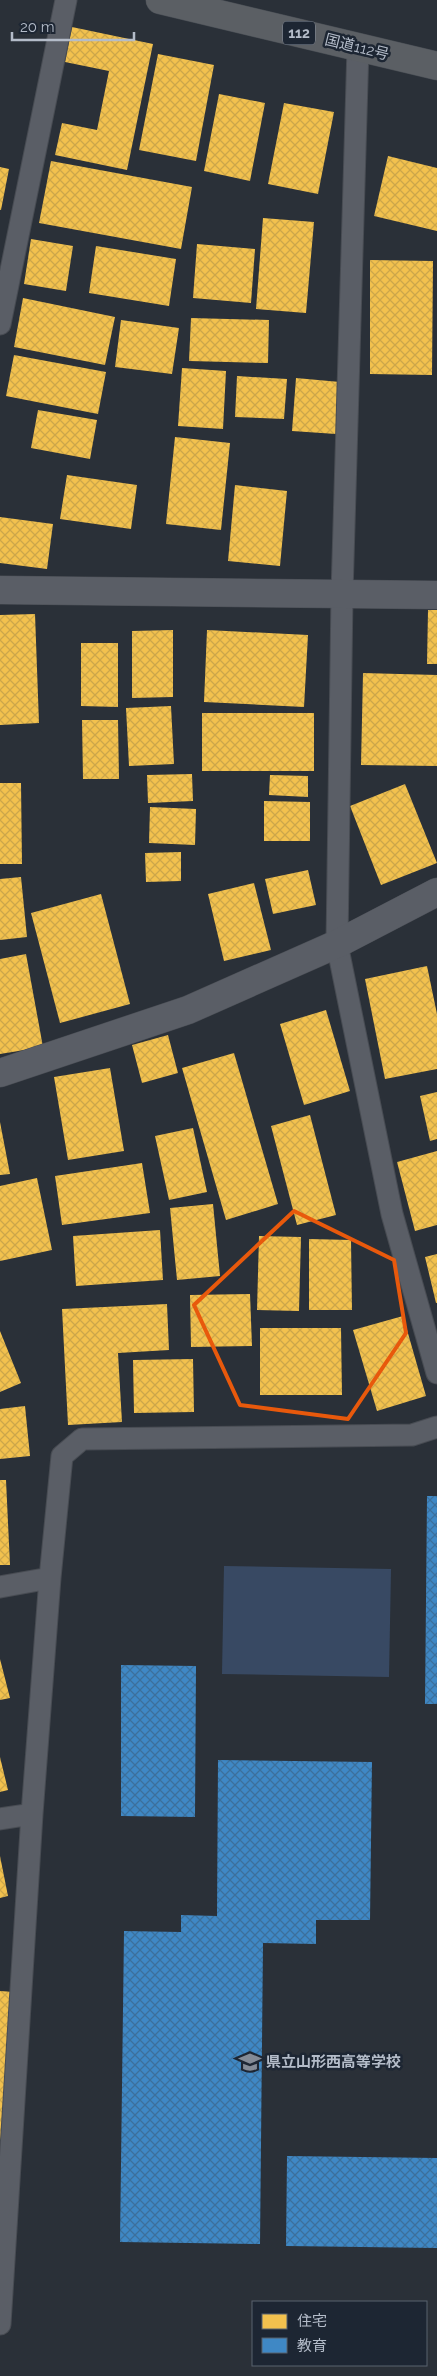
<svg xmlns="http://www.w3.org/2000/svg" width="437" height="2376" font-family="Raleway,'Noto Sans JP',sans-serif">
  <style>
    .water { fill: #384963 }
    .homes { fill: url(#homes-cross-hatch) }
    .schools { fill: url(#schools-cross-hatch) }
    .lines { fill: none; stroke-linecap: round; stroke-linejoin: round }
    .service-casing { stroke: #484c53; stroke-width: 23 }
    .minor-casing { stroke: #484c53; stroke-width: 29 }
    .trunk-casing { stroke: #474c53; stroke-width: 29 }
    .service { stroke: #5a5e66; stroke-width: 21 }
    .minor { stroke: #5a5e66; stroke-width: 28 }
    .trunk { stroke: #5b5f64; stroke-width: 28 }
    .marked { fill: none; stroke: #e8590c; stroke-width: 4; stroke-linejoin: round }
    .labels { text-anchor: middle; stroke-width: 5; stroke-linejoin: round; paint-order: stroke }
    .shield { fill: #1d2633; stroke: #878f9c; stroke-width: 1 }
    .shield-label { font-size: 14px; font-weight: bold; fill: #b4bcc9 }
    .street-label { font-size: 15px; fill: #b4bcc9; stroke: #1d2633 }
    .poi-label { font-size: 15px; font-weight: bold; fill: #b4bcc9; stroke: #1d2633; text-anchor: start }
  </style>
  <defs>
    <pattern id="homes-cross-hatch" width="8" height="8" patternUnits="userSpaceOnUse" patternTransform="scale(1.25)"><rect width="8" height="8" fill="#f2c14e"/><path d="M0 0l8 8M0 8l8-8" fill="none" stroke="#cca64a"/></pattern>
    <pattern id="schools-cross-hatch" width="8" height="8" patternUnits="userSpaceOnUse" patternTransform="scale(1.25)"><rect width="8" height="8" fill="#3f88c5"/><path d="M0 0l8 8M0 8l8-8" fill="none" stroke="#3c709c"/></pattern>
  </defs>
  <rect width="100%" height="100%" fill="#2a3038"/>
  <path class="water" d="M224 1566 391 1569 389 1677 222 1674Z"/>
  <path class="homes" d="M72 27 153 44 127 170 55 155 62 123 97 130 109 71 65 62Z
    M158 54 214 65 196 161 139 150Z
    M219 94 265 103 250 181 204 171Z
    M284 103 334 112 318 194 268 184Z
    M388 156 437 168V231L374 216Z
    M51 161 192 187 181 249 39 223Z
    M0 167 9 169 1 210H0Z
    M263 218 314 222 306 313 256 309Z
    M31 239 73 246 66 291 24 284Z
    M197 244 255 249 251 303 193 298Z
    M96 246 176 259 169 306 89 293Z
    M370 260 433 261 432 375 370 374Z
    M23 298 115 317 105 365 14 347Z
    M191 318 269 320 268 363 189 361Z
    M121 320 179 328 172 374 115 367Z
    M14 355 106 372 98 414 6 396Z
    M182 368 226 371 223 429 178 426Z
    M237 376 287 379 284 419 235 417Z
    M296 378 340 382 336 434 292 431Z
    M38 410 97 420 90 459 31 448Z
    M175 437 230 443 221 530 166 524Z
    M67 475 137 485 131 529 60 519Z
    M235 485 287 491 280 566 228 561Z
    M0 517 53 524 47 569 0 563Z
    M428 610H437V664H427Z
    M35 614 39 723 0 725V615Z
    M173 630V697L132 698V631Z
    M207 630 308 635 304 707 204 702Z
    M81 643H118V707L81 706Z
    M363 673 437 675V766L361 765Z
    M171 706 174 764 129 766 126 708Z
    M202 713H314V771H202Z
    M82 720H118L119 779H83Z
    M192 774 193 801 148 803 147 775Z
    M270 775 308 776V797L269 795Z
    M0 783H21L22 864H0Z
    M405 784 437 863 381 885 350 806Z
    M264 801 310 802V841H264Z
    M150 807 196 809 195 845 149 843Z
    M181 852V881L146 882 145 853Z
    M308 870 316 905 273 914 265 879Z
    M21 877 27 937 0 940V879Z
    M254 883 271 950 224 961 208 894Z
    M101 894 130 1004 60 1023 31 913Z
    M26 954 43 1047 0 1054V959Z
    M427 966 437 1014V1069L385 1079 365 979Z
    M326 1010 350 1091 304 1105 280 1024Z
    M168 1035 178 1073 142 1083 132 1045Z
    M234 1053 278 1204 226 1220 182 1068Z
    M110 1068 124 1151 68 1160 54 1077Z
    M437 1092V1139L430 1141 420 1096Z
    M310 1115 336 1215 297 1225 271 1126Z
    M0 1122 10 1174 0 1175Z
    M193 1128 207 1192 169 1200 155 1136Z
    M437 1151V1225L415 1231 397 1162Z
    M142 1163 150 1213 62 1225 55 1176Z
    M37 1178 52 1250 0 1261V1186Z
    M213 1204 220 1276 177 1280 170 1208Z
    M160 1230 163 1280 76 1286 73 1236Z
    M259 1236 301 1237 299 1311 257 1310Z
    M309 1239 351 1240 352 1310H309Z
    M437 1254V1303H436L425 1257Z
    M250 1294 252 1346 191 1347 190 1295Z
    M167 1304 169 1350 118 1353 122 1422 68 1425 62 1309Z
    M403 1316 426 1396 377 1411 353 1330Z
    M260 1328H341L342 1395H260Z
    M0 1331 21 1383 0 1392Z
    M193 1359 194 1412 134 1413 133 1360Z
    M25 1406 30 1456 0 1459V1409Z
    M0 1480H6L10 1565H0Z
    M0 1659 10 1698 0 1700Z
    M0 1757 8 1790 0 1792Z
    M0 1856 8 1896 0 1898Z
    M0 1991 14 1992 0 2185Z"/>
  <path class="schools" d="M427 1496H437V1704H425Z
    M121 1665 196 1666 195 1817 121 1816Z
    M218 1760 372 1762 370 1920H316V1944L263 1943 260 2244 120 2242 124 1931 181 1932V1915L217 1916Z
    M287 2156 437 2158V2248L286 2246Z"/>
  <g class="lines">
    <g class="service-casing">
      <path id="service" d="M358 47 342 594 337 944 392 1214 437 1373
        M0 324 66 0
        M0 1587 50 1578
        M0 1819 32 1814 50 1578 62 1456 82 1439 412 1435 437 1427
        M0 2324 32 1814"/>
    </g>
    <g class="minor-casing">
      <path id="minor" d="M0 590 437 595
        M0 1073 188 1010 337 944 437 892"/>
    </g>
    <g class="trunk-casing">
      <path id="trunk" d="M160 0 437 66"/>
    </g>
    <use href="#service" class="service"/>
    <use href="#minor" class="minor"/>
    <use href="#trunk" class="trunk"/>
  </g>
  <path class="marked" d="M294 1211 394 1260 406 1333 348 1419 240 1405 194 1305Z"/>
  <defs>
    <g id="school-bare" transform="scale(1.725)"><path d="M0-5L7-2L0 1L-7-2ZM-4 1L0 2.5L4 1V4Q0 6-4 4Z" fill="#848b96" stroke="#1d2633" stroke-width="2.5" paint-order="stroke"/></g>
  </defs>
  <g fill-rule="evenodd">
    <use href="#school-bare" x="250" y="2062"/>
  </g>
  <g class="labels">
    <rect class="shield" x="283" y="21.5" width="32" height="23" rx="4"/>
    <g class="shield-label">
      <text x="299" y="38">112</text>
    </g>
    <g class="street-label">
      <text transform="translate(357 47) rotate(14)" y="5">国道112号</text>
    </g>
    <g class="poi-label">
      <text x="266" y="2067">県立山形西高等学校</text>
    </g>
  </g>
  <rect x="252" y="2301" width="175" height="65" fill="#1d2633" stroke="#59626f"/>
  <rect x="262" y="2314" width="25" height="15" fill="#f2c14e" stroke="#59626f"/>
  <text x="297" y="2326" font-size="15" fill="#b4bcc9">住宅</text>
  <rect x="262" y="2338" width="25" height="15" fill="#3f88c5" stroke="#59626f"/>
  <text x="297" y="2351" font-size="15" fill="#b4bcc9">教育</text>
  <path d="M12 32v8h122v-8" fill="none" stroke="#b4bcc9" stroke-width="2.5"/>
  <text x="20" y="32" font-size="15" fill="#b4bcc9" stroke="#1d2633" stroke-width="4" paint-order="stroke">20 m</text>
</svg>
